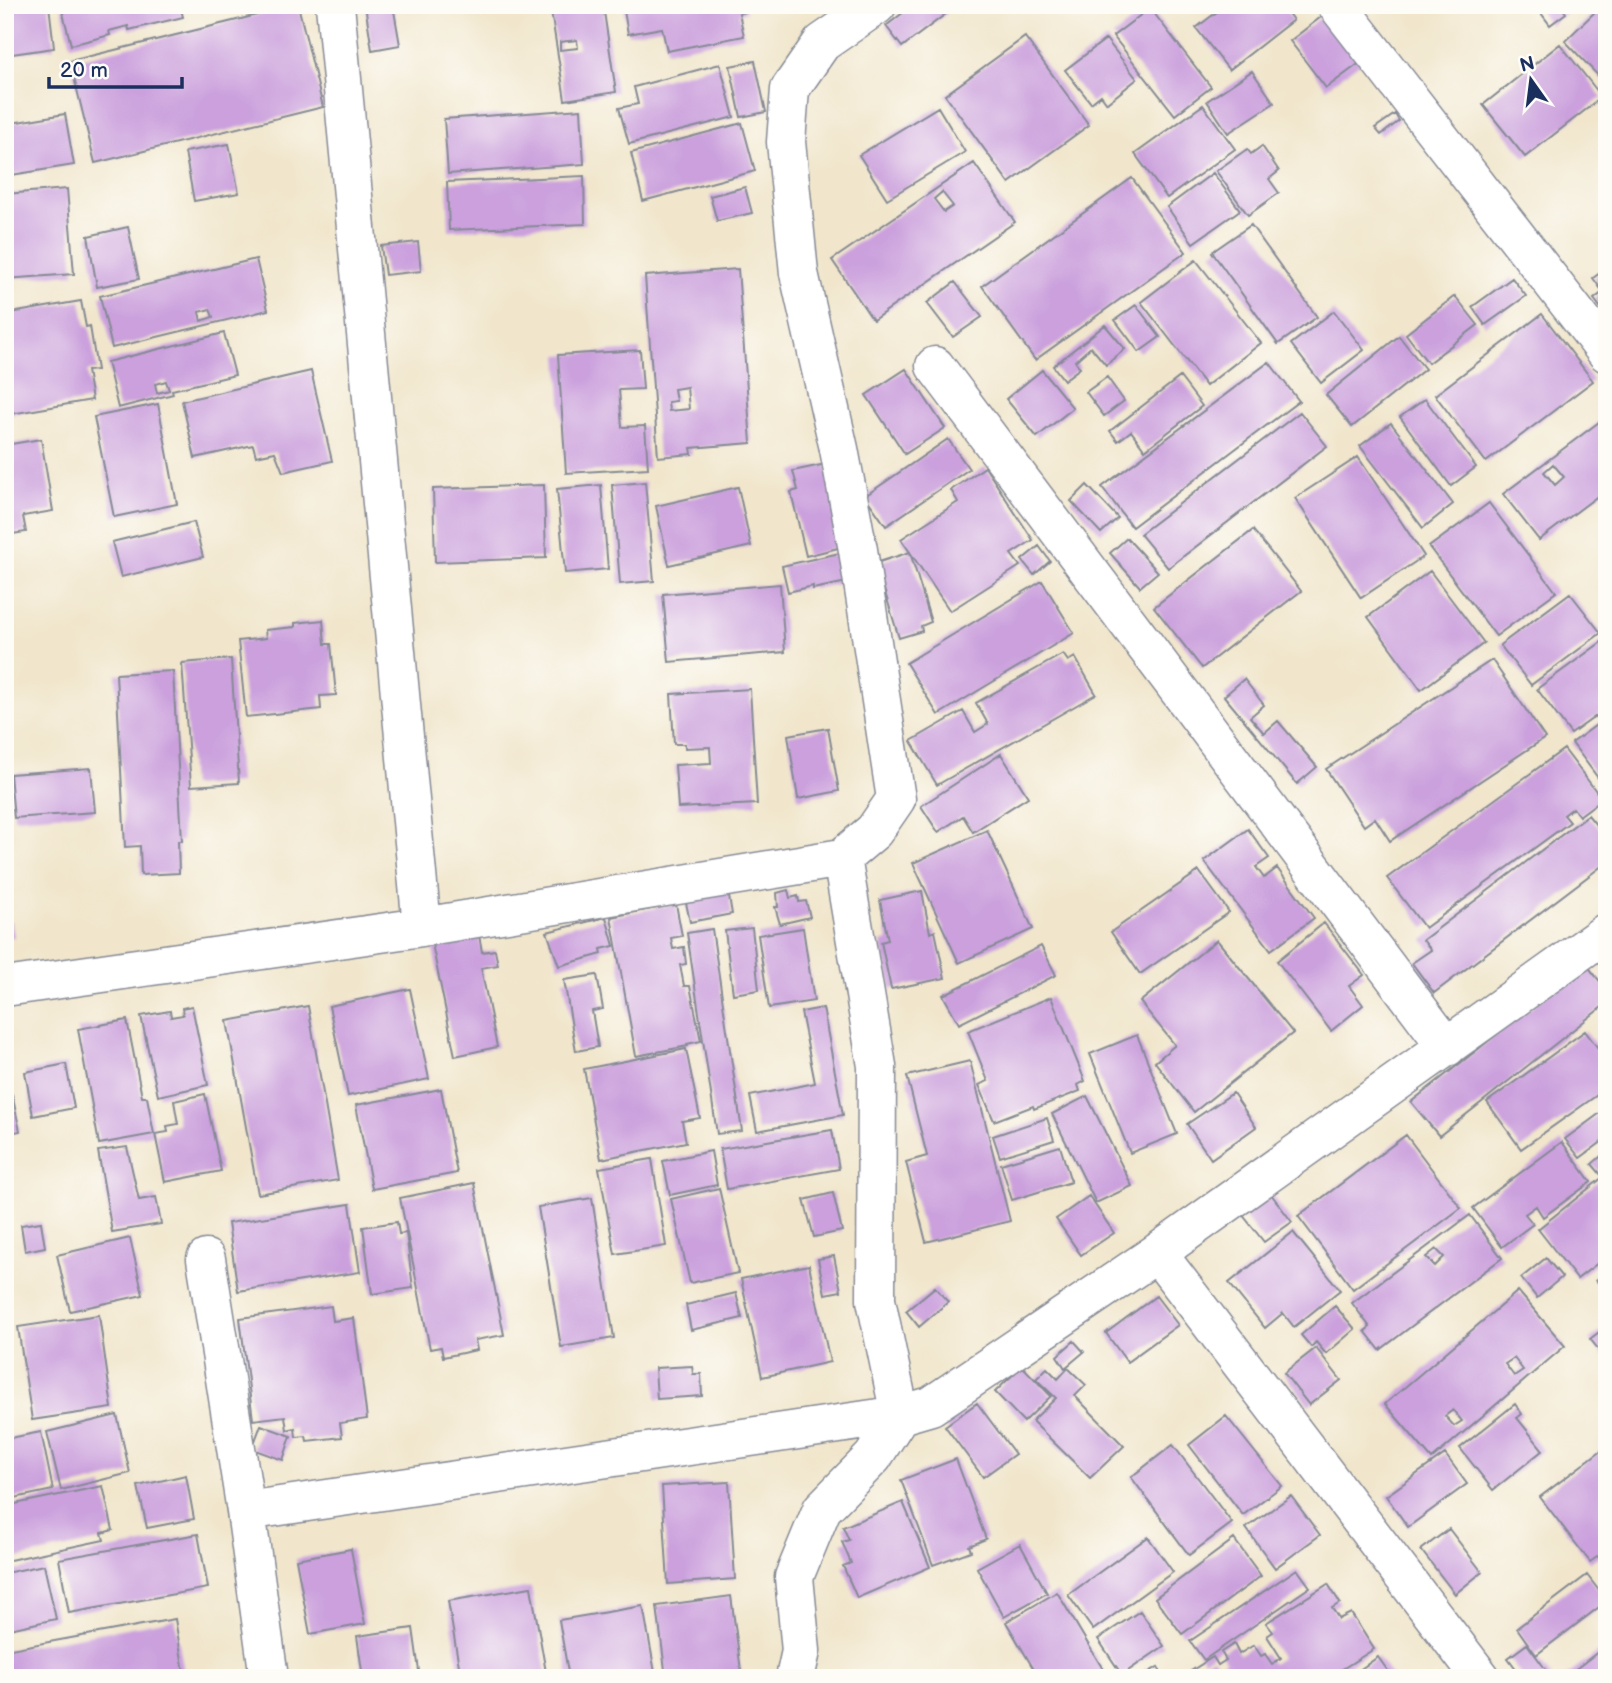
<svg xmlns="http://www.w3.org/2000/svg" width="1612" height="1683" font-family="'Balsamiq Sans',sans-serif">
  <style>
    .building { fill: #cba0dd; fill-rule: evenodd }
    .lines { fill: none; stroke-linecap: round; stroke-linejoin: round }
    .minor-casing { stroke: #868a95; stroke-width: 41 }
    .minor { stroke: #fff; stroke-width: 38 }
  </style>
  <rect width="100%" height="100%" fill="#fdfcf7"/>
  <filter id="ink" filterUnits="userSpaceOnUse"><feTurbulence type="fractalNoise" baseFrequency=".0143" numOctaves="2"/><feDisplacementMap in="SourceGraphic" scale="14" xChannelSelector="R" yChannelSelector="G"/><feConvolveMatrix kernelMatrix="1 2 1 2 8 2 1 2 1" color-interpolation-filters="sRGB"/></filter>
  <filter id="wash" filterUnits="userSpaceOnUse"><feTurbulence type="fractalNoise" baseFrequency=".00686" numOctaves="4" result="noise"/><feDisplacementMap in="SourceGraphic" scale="28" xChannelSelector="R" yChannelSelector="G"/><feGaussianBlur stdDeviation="1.57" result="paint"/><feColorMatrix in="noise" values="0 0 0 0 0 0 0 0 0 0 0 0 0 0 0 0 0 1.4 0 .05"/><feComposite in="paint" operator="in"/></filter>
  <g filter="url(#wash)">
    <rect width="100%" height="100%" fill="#f1e6cc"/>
    <g id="blocks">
      <path class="building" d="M5 5H49L54 48 5 55Z
        M61 5H180L183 17 129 30 128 26 109 31 110 35 71 45Z
        M298 5 323 107 95 163 70 61Z
        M365 5H393L400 45 372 50Z
        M550 5H603L616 92 565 100ZM577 40 578 48 560 50V42Z
        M623 5H744L746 12 739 13 744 36 667 51 662 28 628 34Z
        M913 5H947L951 10 902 47 886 26Z
        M1226 5H1282L1293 20 1229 70 1196 28Z
        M1535 5H1560L1566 13 1550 25Z
        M1602 5H1607V85L1565 41Z
        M1150 8 1211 87 1175 115 1113 36Z
        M1325 14 1361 62 1326 88 1290 41Z
        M1025 37 1089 125 1009 183 945 95Z
        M1106 39 1137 79 1107 103 1101 95 1091 103 1065 70Z
        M1560 44 1602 97 1525 157 1483 105Z
        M755 61 766 112 741 117 730 66Z
        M720 64 734 117 629 144 619 108 638 104 634 87Z
        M1252 71 1274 103 1228 133 1207 101Z
        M1203 105 1235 149 1167 198 1135 154Z
        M938 107 965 152 887 199 859 155Z
        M581 109 584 164 448 174 444 119Z
        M65 114 74 165 5 176V124Z
        M1395 114 1399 121 1381 135 1375 128Z
        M742 123 755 171 643 201 631 153Z
        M229 144 239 193 194 201 185 152Z
        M1262 146 1279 171 1269 179 1279 193 1248 215 1216 171 1247 149 1251 154Z
        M974 163 1015 222 873 320 832 260ZM942 192 953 206 944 212 934 199Z
        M1213 173 1240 210 1193 243 1167 207Z
        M584 176 585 224 449 230 447 182Z
        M1132 178 1186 252 1035 360 982 286Z
        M745 187 752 213 717 221 710 196Z
        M67 189 74 274 5 279V194Z
        M1251 225 1317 317 1278 344 1212 252Z
        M128 227 139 279 97 287 88 236Z
        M418 242 421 271 385 275 381 246Z
        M256 259 268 310 112 348 100 296ZM210 309 213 317 201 321 199 312Z
        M1196 260 1261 343 1206 386 1141 302Z
        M1607 268V316L1594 299 1603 292 1593 278Z
        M738 269 751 443 691 448 692 454 658 457 645 276ZM687 387 689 409 669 411 668 402 676 401 674 389Z
        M1512 278 1526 296 1485 325 1472 307Z
        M955 282 982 317 953 337 927 303Z
        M1455 296 1478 325 1428 363 1406 334Z
        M81 301 86 327 90 326 97 370 87 371 92 400 5 415V314Z
        M1136 305 1160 337 1139 352 1115 320Z
        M1334 311 1364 350 1321 383 1291 344Z
        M1542 314 1593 381 1486 462 1435 395Z
        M1105 325 1125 349 1106 365 1091 347 1075 361 1080 368 1064 380 1053 366Z
        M224 333 235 375 172 390 173 394 118 408 107 362ZM166 381 169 390 157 393 155 384Z
        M1399 336 1425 369 1352 427 1326 395Z
        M640 350 643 389 619 390 622 427 645 426 648 468 566 473 558 355Z
        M1269 362 1299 401 1132 527 1102 487Z
        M906 369 945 428 905 454 866 395Z
        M1042 370 1073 408 1037 437 1006 399Z
        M311 371 332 461 283 472 275 452 256 456 253 445 195 458 182 401Z
        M1107 377 1124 401 1104 416 1086 392Z
        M1180 377 1202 406 1145 450 1131 431 1118 441 1110 431Z
        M1425 399 1476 467 1451 486 1400 417Z
        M158 404 177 504 114 517 94 417Z
        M1300 412 1327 446 1168 568 1140 534Z
        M1607 416V489L1539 540 1503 494ZM1553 464 1564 477 1555 485 1544 472Z
        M1391 423 1453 504 1423 528 1360 446Z
        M41 439 53 511 23 516 26 532 5 535V445Z
        M948 439 969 469 886 526 865 496Z
        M1358 457 1424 556 1361 598 1295 498Z
        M826 464 846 546 806 556 791 492 798 490 793 471Z
        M985 467 1033 540 1011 554 1020 566 950 611 901 539 958 502 951 490Z
        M645 482 654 581 620 584 612 485Z
        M544 485 546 558 435 562 433 489Z
        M601 485 608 569 565 573 557 489Z
        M1087 485 1118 518 1101 533 1071 501Z
        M738 487 751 546 669 565 656 506Z
        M1489 503 1556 592 1496 636 1429 547Z
        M194 522 203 557 121 577 112 542Z
        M1253 530 1301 591 1202 668 1154 607Z
        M1127 538 1158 572 1140 587 1110 553Z
        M1039 546 1050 561 1034 575 1022 560Z
        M910 552 931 622 921 626 922 631 899 638 876 563Z
        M840 553 847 582 813 589V586L788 592 782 566Z
        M1430 571 1484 643 1421 690 1368 617Z
        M1042 581 1074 633 938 715 906 663Z
        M780 584 785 652 669 662 663 594Z
        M1570 593 1601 633 1531 685 1500 645Z
        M323 620 325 644H331L336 695 320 696 321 709 246 717 238 641 266 638 265 630 295 627V623Z
        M1607 638V708L1571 734 1537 689Z
        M1063 654 1068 661 1075 657 1096 694 937 785 911 741 963 711 975 732 988 724 976 703Z
        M231 659 239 783 191 786 182 663Z
        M1492 660 1545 738 1390 841 1375 818 1364 826 1326 769Z
        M173 671 182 841H178L179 873 141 875 140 846 125 847 116 674Z
        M1244 679 1264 705 1250 717 1264 733 1278 721 1317 767 1297 784 1224 696Z
        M750 689 757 804 678 808 675 765 711 763 710 747 685 748V744H674L671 694Z
        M1607 717V790L1572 743Z
        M828 728 839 791 798 799 788 735Z
        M1564 749 1602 799 1579 816 1573 808 1564 815 1570 822 1425 928 1387 878Z
        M1001 754 1028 797 973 832 963 816 938 832 921 806Z
        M91 768 95 812 14 818 10 774Z
        M1588 815 1607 838V862L1434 993 1412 963 1431 950 1423 940Z
        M1248 829 1269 858 1256 867 1264 878 1277 868 1314 918 1271 950 1204 861Z
        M987 830 1033 929 959 963 913 863Z
        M1199 871 1229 912 1140 974 1111 932Z
        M727 885 732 914 690 922 684 893Z
        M788 890 790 898 798 896 799 902 806 901 810 917 780 924 775 907H778L777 893Z
        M922 891 930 933 935 931 945 978 891 989 881 942 888 940 880 900Z
        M676 904 682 936 671 938 673 949 684 947 686 964 680 965 684 986H690L701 1041 687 1044 688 1046 636 1056 611 917Z
        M606 917 614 946 601 949 602 954 559 966 547 932Z
        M11 921 14 937 5 938V922Z
        M1324 923 1364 975 1349 986 1363 1005 1331 1031 1277 961Z
        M752 928 759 990 733 994 725 931Z
        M803 928 814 1001 769 1008 758 935Z
        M712 929 742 1131 717 1134 687 933Z
        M430 934 479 935 482 952 495 950 498 965 481 968 497 1047 455 1056Z
        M1217 940 1293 1033 1194 1112 1155 1062 1175 1045 1140 1002Z
        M1041 946 1056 975 959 1024 943 995Z
        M1586 964 1607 990V1003L1439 1136 1411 1102Z
        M597 975 603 1009 592 1011 598 1047 576 1051 564 980Z
        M410 989 429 1079 348 1096 329 1006Z
        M1051 997 1085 1081 1078 1085 1080 1091 1034 1109 1033 1106 994 1121 979 1085 988 1081 968 1031Z
        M192 1006 208 1085 158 1096 141 1016 170 1011 171 1017 183 1015 182 1008Z
        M308 1006 338 1180 258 1194 227 1021Z
        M823 1008 843 1115 757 1131 750 1096 815 1083 801 1012Z
        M127 1020 142 1097H147L154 1134 99 1144 78 1029Z
        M1585 1031 1607 1060V1088L1521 1149 1487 1102Z
        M1137 1035 1177 1134 1130 1153 1090 1054Z
        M686 1049 700 1118 682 1121 686 1142 601 1159 584 1069Z
        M970 1061 1010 1221 926 1242 906 1162 927 1156 907 1076Z
        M66 1064 74 1108 33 1116 25 1072Z
        M441 1089 457 1173 372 1189 356 1105Z
        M1233 1093 1256 1127 1211 1159 1187 1124Z
        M12 1094 20 1131 5 1134V1095Z
        M205 1094 221 1171 165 1182 155 1134 168 1132 167 1126 178 1124 174 1101Z
        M1087 1096 1132 1186 1096 1203 1052 1114Z
        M1607 1108V1138L1580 1158 1565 1139Z
        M1047 1118 1054 1140 1000 1157 993 1136Z
        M832 1130 839 1169 727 1189 720 1149Z
        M1406 1135 1461 1208 1353 1289 1298 1216Z
        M1562 1142 1591 1182 1543 1217 1536 1206 1525 1214 1533 1224 1502 1247 1473 1208Z
        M1060 1146 1071 1182 1012 1200 1001 1164Z
        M127 1147 139 1200 156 1197 161 1224 112 1232 98 1151Z
        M711 1151 717 1185 670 1195 663 1161Z
        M1607 1151V1256L1577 1279 1538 1229 1603 1177 1592 1164Z
        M652 1159 666 1246 615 1254 599 1168Z
        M474 1183 504 1335 475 1340 477 1350 443 1357 441 1347 430 1349 400 1198Z
        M719 1188 738 1273 690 1283 671 1199Z
        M833 1193 842 1231 814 1237 804 1200Z
        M1271 1194 1292 1222 1264 1242 1242 1214Z
        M1089 1196 1114 1233 1081 1255 1056 1219Z
        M592 1198 614 1338 561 1347 538 1207Z
        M350 1204 360 1272 238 1291 228 1223Z
        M1470 1215 1502 1258 1380 1350 1365 1331 1370 1327 1352 1303ZM1436 1249 1444 1257 1435 1266 1426 1257Z
        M41 1222 45 1247 25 1251 21 1225Z
        M397 1222 399 1234 406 1233 413 1288 372 1294 363 1227Z
        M1293 1232 1340 1290 1294 1327 1283 1313 1265 1328 1229 1283Z
        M130 1238 143 1295 70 1311 57 1255Z
        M834 1256 841 1291 825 1294 818 1259Z
        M1546 1258 1562 1277 1537 1298 1521 1278Z
        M809 1265 830 1362 762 1377 741 1279Z
        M1607 1272V1294L1596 1280Z
        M935 1287 948 1302 919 1327 906 1311Z
        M1518 1291 1565 1346 1432 1459 1385 1404ZM1514 1358 1523 1370 1514 1376 1505 1364ZM1453 1410 1462 1421 1454 1426 1445 1416Z
        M736 1293 742 1318 691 1330 686 1305Z
        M1156 1296 1178 1325 1127 1362 1106 1333Z
        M331 1306 333 1321 354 1318 367 1419 340 1423 342 1437 307 1441 306 1436 296 1437 295 1428 287 1430 285 1416 253 1420 240 1318Z
        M1335 1306 1355 1329 1326 1354 1316 1342 1311 1347 1301 1335Z
        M99 1315 112 1408 32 1420 18 1327Z
        M1607 1326V1360L1590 1339Z
        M1074 1341 1084 1352 1065 1368 1057 1356Z
        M1316 1348 1341 1380 1309 1405 1284 1373Z
        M692 1366 693 1374H701L702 1396 657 1399 655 1368Z
        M1022 1366 1051 1396 1024 1422 995 1392Z
        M1047 1368 1058 1379 1068 1368 1086 1385 1075 1396 1124 1446 1090 1478 1032 1421 1056 1398 1036 1379Z
        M977 1403 1015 1454 983 1477 945 1426Z
        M1515 1404 1522 1414 1517 1418 1543 1450 1493 1490 1460 1448Z
        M117 1415 130 1473 61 1490 47 1432Z
        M1226 1416 1282 1486 1243 1515 1189 1445Z
        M261 1425 291 1436 283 1460 252 1449Z
        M41 1432 53 1490 5 1500V1439Z
        M1173 1445 1232 1523 1189 1555 1131 1477Z
        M1607 1446V1550L1590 1562 1540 1497Z
        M1445 1454 1467 1484 1408 1527 1386 1496Z
        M956 1459 986 1539 969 1546 971 1551 933 1565 901 1480Z
        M186 1475 194 1519 147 1528 138 1486Z
        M729 1482 735 1579 668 1584 662 1486Z
        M103 1486 113 1530 102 1533 104 1540 5 1561V1506Z
        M1291 1496 1320 1535 1275 1568 1246 1528Z
        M903 1502 930 1567 857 1598 843 1566 851 1563 842 1542 849 1540 843 1527Z
        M1449 1529 1482 1572 1455 1594 1421 1550Z
        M198 1534 208 1588 69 1613 59 1559Z
        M1148 1537 1173 1572 1093 1630 1068 1595Z
        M1234 1539 1261 1576 1182 1634 1155 1598Z
        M1020 1544 1047 1593 1004 1617 977 1568Z
        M351 1549 365 1624 310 1634 296 1559Z
        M44 1565 56 1619 5 1630V1573Z
        M1297 1569 1310 1587 1204 1660 1190 1641Z
        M1587 1575 1607 1601 1536 1655 1517 1628Z
        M1328 1584 1340 1603 1332 1608 1339 1619 1351 1613 1374 1649 1328 1678H1180L1213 1657 1218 1665 1226 1660 1221 1652 1234 1644 1239 1654 1254 1645 1261 1656 1265 1654 1272 1664 1281 1658 1267 1636 1273 1632 1266 1623Z
        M531 1587 547 1678H461L448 1601Z
        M1057 1592 1104 1671 1092 1678H1039L1006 1622Z
        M731 1596 742 1678H666L657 1606Z
        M643 1606 656 1678H569L559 1620Z
        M1140 1611 1164 1646 1122 1675 1098 1639Z
        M175 1619 185 1678H5V1650Z
        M413 1628 420 1678H363L357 1636Z
        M1527 1644 1552 1678H1523L1508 1658Z
        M1607 1645V1678H1564Z
        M1378 1657 1393 1678H1348Z
        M1158 1667 1164 1678H1139Z"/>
    </g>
  </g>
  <g filter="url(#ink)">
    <use href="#blocks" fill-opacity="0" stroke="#868a95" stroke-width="2"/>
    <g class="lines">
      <g class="minor-casing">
        <path id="minor" d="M335 5 422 927
          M1337 5 1607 353
          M935 366 1447 1047
          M5 987 422 927 842 858
          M1157 1253 1481 1678
          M206 1259 246 1511 269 1678
          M246 1511 900 1415 931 1406 1157 1253 1607 932
          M795 1678 801 1651 794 1577 822 1509 873 1457 900 1415 876 1300 877 1066 842 858 874 831 896 799 858 550 839 449 799 273 786 142 790 89 822 43 877 5"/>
      </g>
      <use href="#minor" class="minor"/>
    </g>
  </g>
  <rect width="1612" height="1683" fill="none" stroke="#fdfcf7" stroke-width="28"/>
  <g transform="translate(1531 80) rotate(346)" stroke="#fdfcf7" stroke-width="5" paint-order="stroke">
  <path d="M0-5L12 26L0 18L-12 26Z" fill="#1b2f5e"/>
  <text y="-10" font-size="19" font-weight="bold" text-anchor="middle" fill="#1b2f5e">N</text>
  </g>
  <path d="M49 77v10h133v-10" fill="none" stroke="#1b2f5e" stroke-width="3.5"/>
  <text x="60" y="77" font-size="21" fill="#1b2f5e" stroke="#fdfcf7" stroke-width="5" paint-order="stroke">20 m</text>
</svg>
